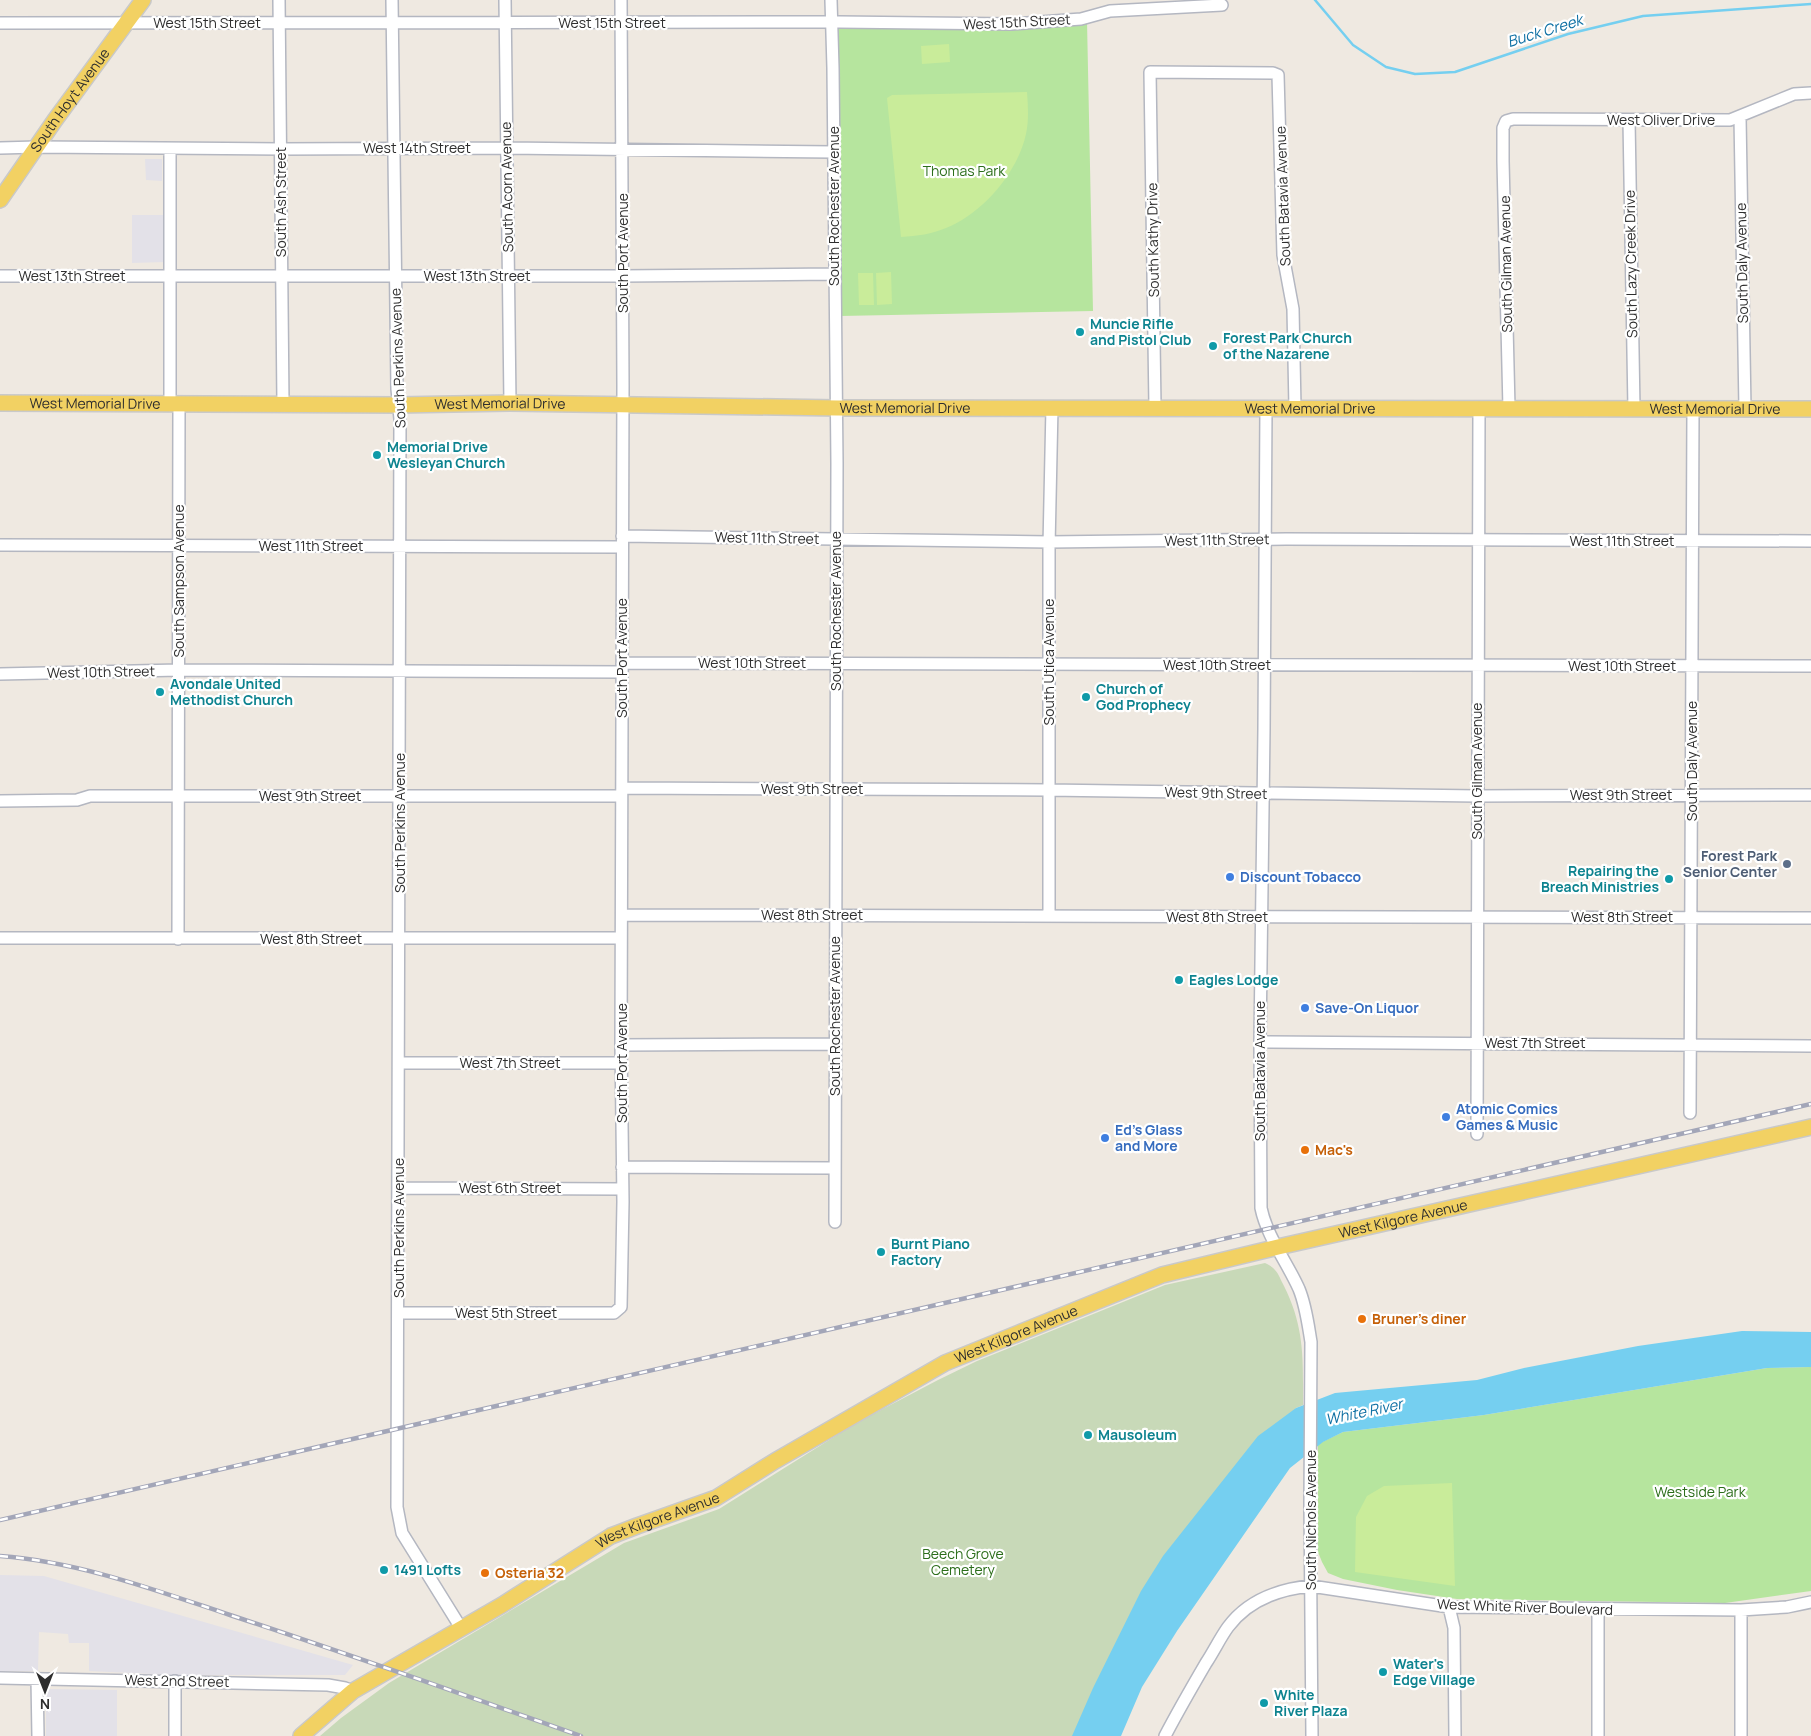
<svg xmlns="http://www.w3.org/2000/svg" width="1811" height="1736" font-family="Manrope,sans-serif">
  <style>
    .industrial { fill: #e3e1e8 }
    .green { fill: #b6e59e }
    .cemetery { fill: #c8d9b8 }
    .pitch { fill: #c9ec9a }
    .water { fill: #75cff0 }
    .lines { fill: none; stroke-linecap: round; stroke-linejoin: round }
    .stream { stroke: #75cff0; stroke-width: 2.5 }
    .minor-casing { stroke: #b4b7c1; stroke-width: 14 }
    .major-casing { stroke: #c9c9c9; stroke-width: 18 }
    .minor { stroke: #fff; stroke-width: 11 }
    .major { stroke: #f2d163; stroke-width: 15 }
    .rail-casing { stroke: #a3a6b8; stroke-width: 4.5 }
    .rail { stroke: #fff; stroke-width: 2.5; stroke-dasharray: 8; stroke-linecap: butt }
    .culture-dot { fill: #0f9aa8; stroke: #fff; stroke-width: 2 }
    .service-dot { fill: #5c6f8a; stroke: #fff; stroke-width: 2 }
    .shop-dot { fill: #3f7fe0; stroke: #fff; stroke-width: 2 }
    .food-dot { fill: #e8710a; stroke: #fff; stroke-width: 2 }
    .labels { text-anchor: middle; stroke-width: 4.5; stroke-linejoin: round; paint-order: stroke }
    .street-label { font-size: 14px; fill: #2e2e2e; stroke: #fff }
    .park-label { font-size: 14px; fill: #2c6e1b; stroke: #fff }
    .culture-label { font-size: 14px; font-weight: bold; fill: #0d838f; stroke: #fff; text-anchor: start }
    .service-label { font-size: 14px; font-weight: bold; fill: #4e5e75; stroke: #fff; text-anchor: end }
    .shop-label { font-size: 14px; font-weight: bold; fill: #366cbe; stroke: #fff; text-anchor: start }
    .food-label { font-size: 14px; font-weight: bold; fill: #c56008; stroke: #fff; text-anchor: start }
    .water-label { font-size: 15px; font-style: italic; fill: #0d6fa3; stroke: #fff }
  </style>
  <rect width="100%" height="100%" fill="#efe9e1"/>
  <path class="industrial" d="M145 159H162V181L146 180Z
    M132 215H163L165 262 132 263Z
    M0 1575 44 1576 353 1665 345 1675H172L89 1671V1643H69L68 1634 39 1632 38 1671H0Z
    M46 1689 117 1690V1736H46Z"/>
  <path class="green" d="M1087 21 1093 311 840 316 836 27 1003 29 1039 28Z
    M1811 1367V1591L1725 1603 1457 1599 1397 1590 1343 1579 1328 1573 1322 1562 1318 1552V1444L1343 1432 1484 1415 1767 1368Z"/>
  <path class="cemetery" d="M1265 1263C1278 1269 1278 1275 1284 1286 1305 1328 1303 1360 1303 1405L1296 1408 1073 1736H320L341 1718 389 1683 624 1543 719 1509 858 1422 938 1380 977 1361 1165 1285Z"/>
  <path class="pitch" d="M949 44 950 62 922 64 921 46Z
    M1027 92C1028 106 1029 120 1026 134 1018 172 982 214 946 228 932 234 917 236 901 237L887 98 892 95Z
    M891 272 892 304 877 305 876 273Z
    M858 273H873L874 305H859Z
    M1452 1483 1455 1586 1355 1572 1356 1517 1367 1496 1384 1486Z"/>
  <path class="water" d="M1742 1331 1811 1332V1367L1767 1368 1484 1415 1343 1432 1323 1442 1290 1468 1177 1631 1142 1687 1121 1736H1072L1093 1688 1141 1591 1163 1556 1258 1436 1296 1408 1335 1393 1477 1380 1524 1368 1638 1346Z"/>
  <g class="lines">
    <path class="stream" d="M1315 0 1353 45 1386 67 1415 74 1455 72 1568 34 1643 16 1811 4"/>
    <g class="minor-casing">
      <path id="minor" d="M279 0 283 404
        M392 0 397 389 400 419 397 1507 402 1533 461 1628
        M505 0 510 403
        M831 0 833 68 837 463 835 1222
        M0 23 839 22 1012 24 1081 19 1110 11 1222 5
        M1740 117 1745 409
        M1629 120 1634 409
        M0 148 37 147 281 149 506 148 833 152
        M170 149V404
        M0 276H622L834 274
        M1155 407 1150 72 1273 73 1278 75 1283 255 1293 309 1295 408
        M1266 407 1264 729 1260 1042 1261 1208C1267 1237 1287 1262 1299 1289 1306 1306 1308 1324 1311 1342L1310 1503 1312 1736
        M1509 408 1503 161V128L1506 121 1513 119 1730 120 1794 94 1811 93
        M622 536 1049 542 1286 539 1811 541
        M0 545 622 547
        M622 663 1811 666
        M0 674 179 670 622 672
        M622 788 1048 790 1477 796 1811 795
        M0 801 77 800 90 796H621
        M622 915 1811 918
        M1049 916V546L1052 407
        M0 938H621
        M178 939 179 404
        M1260 1042 1811 1046
        M621 1045 835 1044
        M399 1063H621
        M1690 1113 1693 409
        M1477 1134 1479 408
        M622 1167 835 1168
        M398 1188 622 1189
        M398 1313H614L621 1307 623 1202 621 1045 623 386 621 0
        M1449 1607 1454 1628 1455 1736
        M1598 1609V1736
        M1741 1610V1736
        M0 1678 328 1685 345 1688 353 1691
        M37 1679 38 1736
        M175 1681V1736
        M1165 1736C1178 1711 1192 1687 1206 1663 1214 1651 1220 1638 1228 1627 1248 1600 1280 1589 1311 1586L1449 1607 1741 1610 1787 1607 1811 1602"/>
    </g>
    <g class="major-casing">
      <g id="major">
        <path id="s1" d="M0 200 55 120 143 0"/>
        <path id="s2" d="M0 403 398 405 510 403 837 408 1811 409"/>
        <path id="s3" d="M301 1736 353 1691 502 1605 611 1536 637 1526 716 1498 775 1461 945 1363 1162 1275 1278 1247 1811 1127"/>
      </g>
    </g>
    <use href="#minor" class="minor"/>
    <use href="#major" class="major"/>
    <g class="rail-casing">
      <path id="rail" d="M0 1520 1811 1104
        M0 1556C80 1562 155 1590 230 1615 348 1654 464 1695 581 1736"/>
    </g>
    <use href="#rail" class="rail"/>
  </g>
  <g class="culture-dot">
    <circle cx="1080" cy="332" r="5"/>
    <circle cx="1213" cy="346" r="5"/>
    <circle cx="377" cy="455" r="5"/>
    <circle cx="160" cy="692" r="5"/>
    <circle cx="1086" cy="697" r="5"/>
    <circle cx="1669" cy="879" r="5"/>
    <circle cx="1179" cy="980" r="5"/>
    <circle cx="881" cy="1252" r="5"/>
    <circle cx="1088" cy="1435" r="5"/>
    <circle cx="384" cy="1570" r="5"/>
    <circle cx="1383" cy="1672" r="5"/>
    <circle cx="1264" cy="1703" r="5"/>
  </g>
  <circle class="service-dot" cx="1787" cy="864" r="5"/>
  <g class="shop-dot">
    <circle cx="1230" cy="877" r="5"/>
    <circle cx="1305" cy="1008" r="5"/>
    <circle cx="1446" cy="1117" r="5"/>
    <circle cx="1105" cy="1138" r="5"/>
  </g>
  <g class="food-dot">
    <circle cx="1305" cy="1150" r="5"/>
    <circle cx="1362" cy="1319" r="5"/>
    <circle cx="485" cy="1573" r="5"/>
  </g>
  <g class="labels">
    <g class="street-label">
      <text transform="translate(1017 22) rotate(-3)" y="5">West 15th Street</text>
      <text x="207" y="28">West 15th Street</text>
      <text x="612" y="28">West 15th Street</text>
      <text dy="5" stroke="none"><textPath href="#s1" startOffset="122">South Hoyt Avenue</textPath></text>
      <text x="1661" y="125">West Oliver Drive</text>
      <text x="417" y="153">West 14th Street</text>
      <text transform="translate(507 187) rotate(-91)" y="5">South Acorn Avenue</text>
      <text transform="translate(1283 196) rotate(-92)" y="5">South Batavia Avenue</text>
      <text transform="translate(281 202) rotate(-90)" y="5">South Ash Street</text>
      <text transform="translate(834 206) rotate(-90)" y="5">South Rochester Avenue</text>
      <text transform="translate(1153 240) rotate(-91)" y="5">South Kathy Drive</text>
      <text transform="translate(623 253) rotate(-90)" y="5">South Port Avenue</text>
      <text transform="translate(1742 263) rotate(-91)" y="5">South Daly Avenue</text>
      <text transform="translate(1506 264) rotate(-91)" y="5">South Gilman Avenue</text>
      <text transform="translate(1631 264) rotate(-91)" y="5">South Lazy Creek Drive</text>
      <text x="72" y="281">West 13th Street</text>
      <text x="477" y="281">West 13th Street</text>
      <text transform="translate(398 358) rotate(-92)" y="5">South Perkins Avenue</text>
      <text dy="5" stroke="none"><textPath href="#s2" startOffset="95">West Memorial Drive</textPath></text>
      <text dy="5" stroke="none"><textPath href="#s2" startOffset="500">West Memorial Drive</textPath></text>
      <text dy="5" stroke="none"><textPath href="#s2" startOffset="905">West Memorial Drive</textPath></text>
      <text dy="5" stroke="none"><textPath href="#s2" startOffset="1310">West Memorial Drive</textPath></text>
      <text dy="5" stroke="none"><textPath href="#s2" startOffset="1715">West Memorial Drive</textPath></text>
      <text transform="translate(767 538) rotate(1)" y="5">West 11th Street</text>
      <text transform="translate(1217 540) rotate(-1)" y="5">West 11th Street</text>
      <text x="1622" y="546">West 11th Street</text>
      <text x="311" y="551">West 11th Street</text>
      <text transform="translate(179 581) rotate(-90)" y="5">South Sampson Avenue</text>
      <text transform="translate(836 611) rotate(-90)" y="5">South Rochester Avenue</text>
      <text transform="translate(622 658) rotate(-90)" y="5">South Port Avenue</text>
      <text transform="translate(1049 662) rotate(-90)" y="5">South Utica Avenue</text>
      <text x="752" y="668">West 10th Street</text>
      <text x="1217" y="670">West 10th Street</text>
      <text x="1622" y="671">West 10th Street</text>
      <text transform="translate(101 672) rotate(-1)" y="5">West 10th Street</text>
      <text transform="translate(1692 761) rotate(-90)" y="5">South Daly Avenue</text>
      <text transform="translate(1477 771) rotate(-90)" y="5">South Gilman Avenue</text>
      <text x="812" y="794">West 9th Street</text>
      <text transform="translate(1216 793) rotate(1)" y="5">West 9th Street</text>
      <text x="1621" y="800">West 9th Street</text>
      <text x="310" y="801">West 9th Street</text>
      <text transform="translate(400 823) rotate(-90)" y="5">South Perkins Avenue</text>
      <text x="812" y="920">West 8th Street</text>
      <text x="1217" y="922">West 8th Street</text>
      <text x="1622" y="922">West 8th Street</text>
      <text x="311" y="944">West 8th Street</text>
      <text transform="translate(835 1016) rotate(-90)" y="5">South Rochester Avenue</text>
      <text x="1535" y="1048">West 7th Street</text>
      <text x="510" y="1068">West 7th Street</text>
      <text transform="translate(622 1063) rotate(-90)" y="5">South Port Avenue</text>
      <text transform="translate(1260 1071) rotate(-90)" y="5">South Batavia Avenue</text>
      <text x="510" y="1193">West 6th Street</text>
      <text dy="5" stroke="none"><textPath href="#s3" startOffset="1229">West Kilgore Avenue</textPath></text>
      <text transform="translate(399 1228) rotate(-90)" y="5">South Perkins Avenue</text>
      <text x="506" y="1318">West 5th Street</text>
      <text dy="5" stroke="none"><textPath href="#s3" startOffset="824">West Kilgore Avenue</textPath></text>
      <text transform="translate(1311 1520) rotate(-90)" y="5">South Nichols Avenue</text>
      <text dy="5" stroke="none"><textPath href="#s3" startOffset="419">West Kilgore Avenue</textPath></text>
      <text transform="translate(1525 1607) rotate(2)" y="5">West White River Boulevard</text>
      <text transform="translate(177 1681) rotate(1)" y="5">West 2nd Street</text>
    </g>
    <g class="park-label">
      <text x="964" y="176">Thomas Park</text>
      <text x="1700" y="1497">Westside Park</text>
      <text x="963" y="1559">Beech Grove<tspan x="963" dy="16">Cemetery</tspan></text>
    </g>
    <g class="culture-label">
      <text x="1090" y="329">Muncie Rifle<tspan x="1090" dy="16">and Pistol Club</tspan></text>
      <text x="1223" y="343">Forest Park Church<tspan x="1223" dy="16">of the Nazarene</tspan></text>
      <text x="387" y="452">Memorial Drive<tspan x="387" dy="16">Wesleyan Church</tspan></text>
      <text x="170" y="689">Avondale United<tspan x="170" dy="16">Methodist Church</tspan></text>
      <text x="1096" y="694">Church of<tspan x="1096" dy="16">God Prophecy</tspan></text>
      <text x="1659" y="876" text-anchor="end">Repairing the<tspan x="1659" dy="16">Breach Ministries</tspan></text>
      <text x="1189" y="985">Eagles Lodge</text>
      <text x="891" y="1249">Burnt Piano<tspan x="891" dy="16">Factory</tspan></text>
      <text x="1098" y="1440">Mausoleum</text>
      <text x="394" y="1575">1491 Lofts</text>
      <text x="1393" y="1669">Water's<tspan x="1393" dy="16">Edge Village</tspan></text>
      <text x="1274" y="1700">White<tspan x="1274" dy="16">River Plaza</tspan></text>
    </g>
    <g class="service-label">
      <text x="1777" y="861">Forest Park<tspan x="1777" dy="16">Senior Center</tspan></text>
    </g>
    <g class="shop-label">
      <text x="1240" y="882">Discount Tobacco</text>
      <text x="1315" y="1013">Save-On Liquor</text>
      <text x="1456" y="1114">Atomic Comics<tspan x="1456" dy="16">Games &amp; Music</tspan></text>
      <text x="1115" y="1135">Ed's Glass<tspan x="1115" dy="16">and More</tspan></text>
    </g>
    <g class="food-label">
      <text x="1315" y="1155">Mac's</text>
      <text x="1372" y="1324">Bruner's diner</text>
      <text x="495" y="1578">Osteria 32</text>
    </g>
    <g class="water-label">
      <text transform="translate(1545 31) rotate(-17)" y="5">Buck Creek</text>
      <text transform="translate(1364 1412) rotate(-12)" y="5">White River</text>
    </g>
  </g>
  <g transform="translate(45 1691) rotate(180)" stroke="#ffffff" stroke-width="4" paint-order="stroke">
  <path d="M0-4L9 19L0 12L-9 19Z" fill="#2e2e2e"/>
  <text y="-8" font-size="14" font-weight="bold" text-anchor="middle" fill="#2e2e2e">N</text>
  </g>
</svg>
